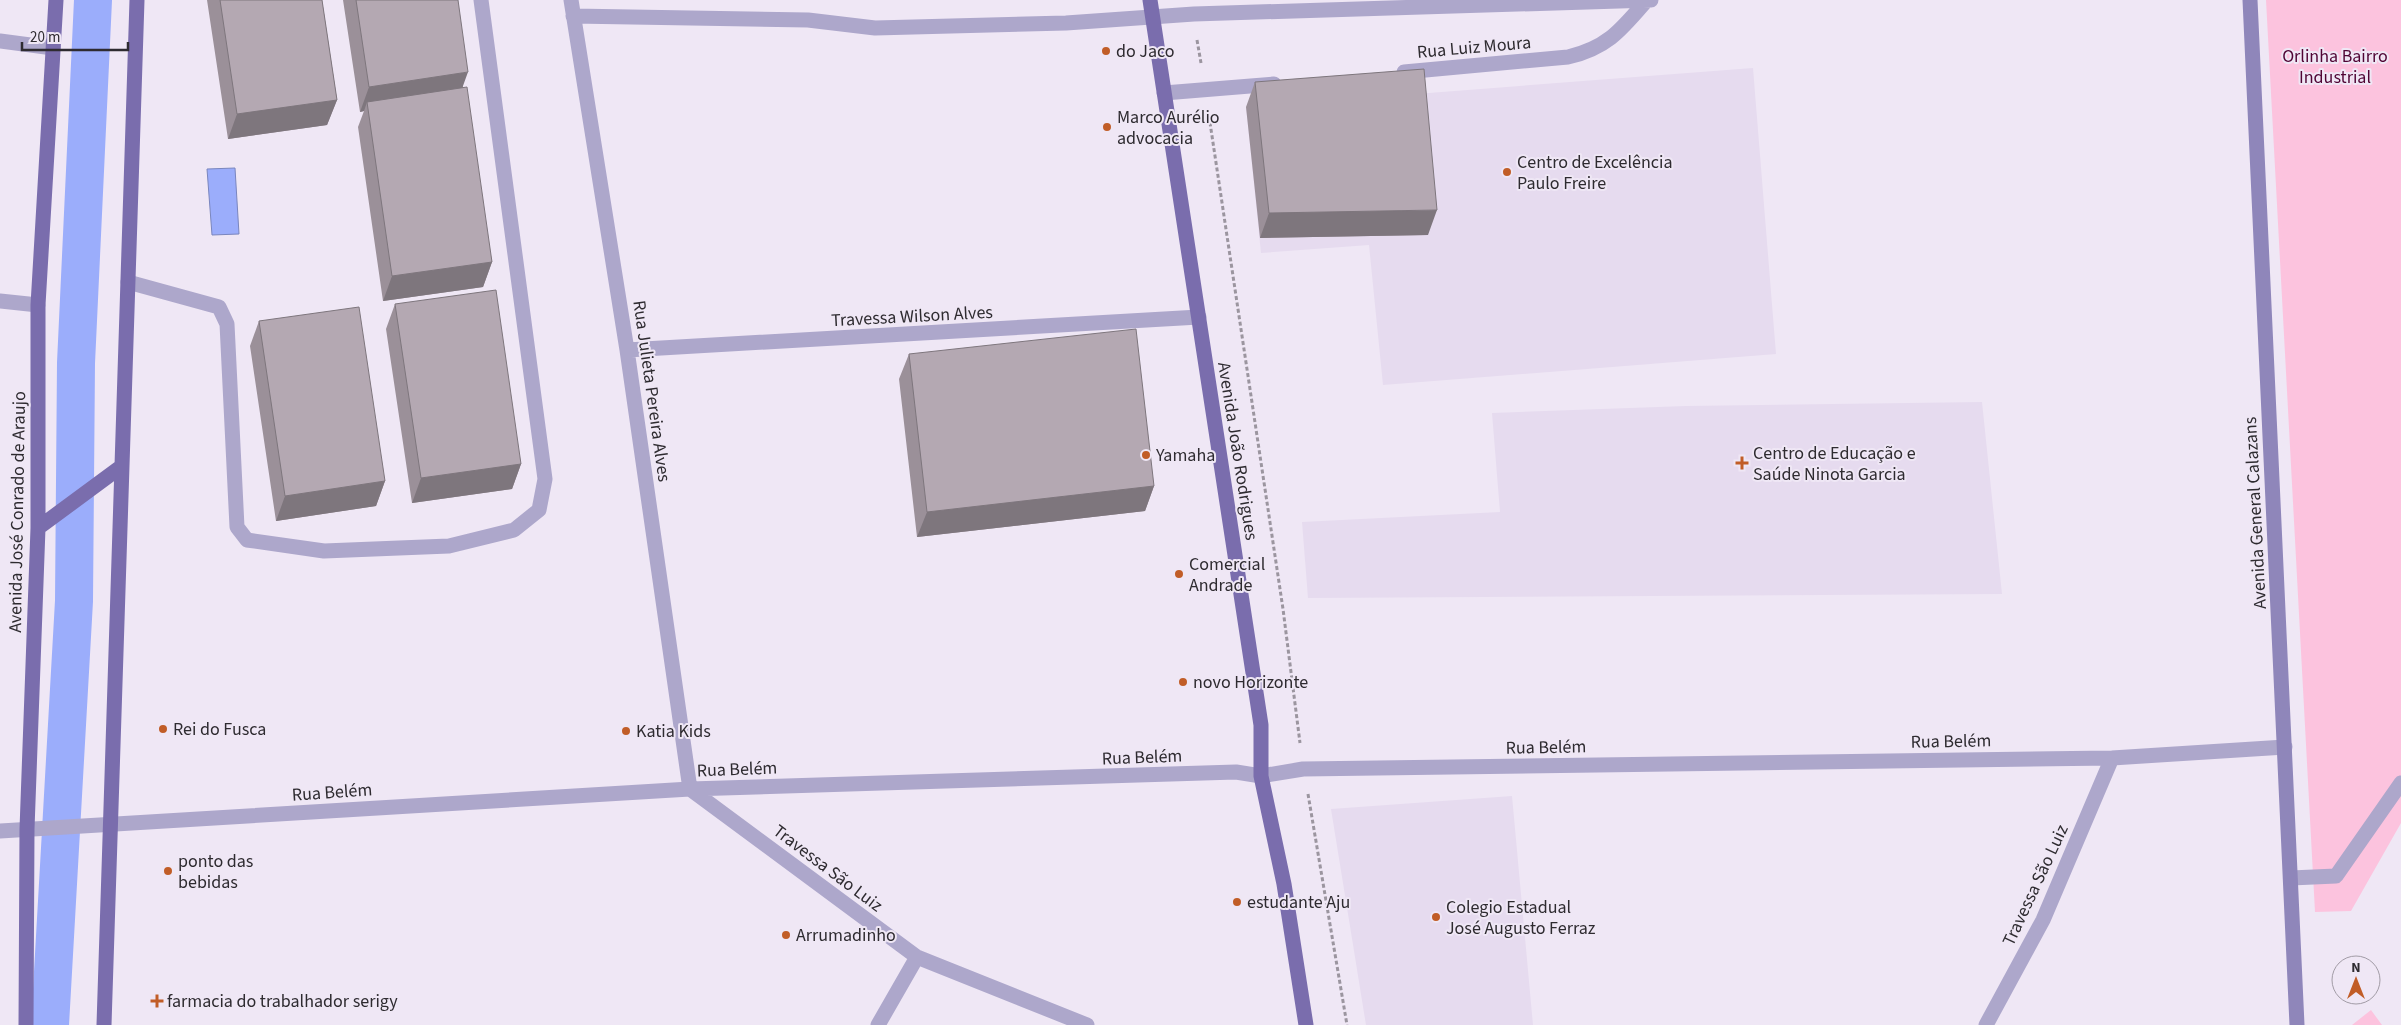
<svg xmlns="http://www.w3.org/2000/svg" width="2401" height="1025" font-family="'Source Sans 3',sans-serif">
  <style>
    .built { fill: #e6dbef }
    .green { fill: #fcc3de }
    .water { fill: #9badfb; stroke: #7a86be }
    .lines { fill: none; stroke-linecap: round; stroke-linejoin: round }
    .canal { stroke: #9badfb; stroke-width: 38 }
    .path { stroke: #9b959f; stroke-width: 3; stroke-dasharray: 4 2.5; stroke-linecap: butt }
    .service { stroke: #ada7cb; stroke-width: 15 }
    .pedestrian { stroke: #ada7cb; stroke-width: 15 }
    .minor { stroke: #ada7cb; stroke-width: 15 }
    .secondary { stroke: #8f86ba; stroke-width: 15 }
    .primary { stroke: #7a6dad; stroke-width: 15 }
    .wall { fill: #9b9099 }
    .shaded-wall { fill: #7e767d }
    .building { fill: #b4a8b2; stroke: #7e767d }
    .poi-dot { fill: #c15d27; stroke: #efe7f5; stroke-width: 2 }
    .labels { text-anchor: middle; stroke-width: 4; stroke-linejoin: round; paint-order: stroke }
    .street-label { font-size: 18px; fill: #2e2b30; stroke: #efe7f5 }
    .poi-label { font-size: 18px; fill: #2e2b30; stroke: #efe7f5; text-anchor: start }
    .park-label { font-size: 18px; fill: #500434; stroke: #efe7f5 }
  </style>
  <rect width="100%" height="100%" fill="#efe7f5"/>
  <path class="built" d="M1753 68 1776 354 1383 385 1369 245 1261 253 1246 107Z
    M1982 402 2002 594 1308 598 1302 522 1500 512 1492 413 1686 406Z
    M1512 796 1533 1025H1366L1331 809Z"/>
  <path class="green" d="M2266 0H2401V823L2351 911 2315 912Z
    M2371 1010 2382 1025H2352Z"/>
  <path class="water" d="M235 168 239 234 212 235 207 169Z"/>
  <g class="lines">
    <path class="canal" d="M50 1025 74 601 76 363 93 0"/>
    <path class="path" d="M1197 40 1201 63
      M1209 116 1283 609 1300 743
      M1308 794 1347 1025"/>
    <path class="service" d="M128 282 219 307 227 324 237 527 247 540 324 551 449 546 514 530 539 510 545 479 481 0"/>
    <path class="pedestrian" d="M2291 878 2336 876 2401 783"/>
    <path class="minor" d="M571 0 627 350 690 789 917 957 1087 1025
      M573 16 808 20 875 28 1066 23 1194 14 1651 0
      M0 41 53 48
      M1404 72 1568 57C1607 48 1621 30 1646 1
      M1164 93 1274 84
      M0 301 38 305
      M627 350 1199 317
      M0 831 690 789 1236 772 1261 776 1303 769 2112 758 2285 747
      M878 1025 917 957
      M1986 1025 2043 920 2112 758"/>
    <path class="secondary" d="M2250 0 2297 1025"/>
    <path class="primary" d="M1150 0 1261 725V776L1284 884 1306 1025
      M38 528 122 466
      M26 1025 27 829 38 528V305L56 0
      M104 1025 137 0"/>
  </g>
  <path class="wall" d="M207 0H322L337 100 327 125 228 139Z
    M343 0H458L463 88 492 262 483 287 383 301 358 127 364 111 360 112Z
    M1255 82 1428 235 1260 238 1246 107Z
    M395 304 521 464 512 489 412 503 386 329Z
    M259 321 385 481 376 506 276 521 250 346Z
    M909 354 1154 486 1145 511 917 537 899 379Z"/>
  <path class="shaded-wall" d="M468 72 459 97 367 102 364 111 360 112 369 87Z
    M337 100 327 125 228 139 237 114Z
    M1437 210 1428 235 1260 238 1269 213Z
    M492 262 483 287 383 301 392 276Z
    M521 464 512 489 412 503 421 478Z
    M385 481 376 506 276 521 285 496Z
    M1154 486 1145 511 917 537 927 512Z"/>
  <path class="building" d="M220 0H322L337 100 237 114Z
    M356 0H458L468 72 369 87Z
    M1424 69 1437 210 1269 213 1255 82Z
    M467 87 492 262 392 276 367 102Z
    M496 290 521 464 421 478 395 304Z
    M359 307 385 481 285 496 259 321Z
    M1136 329 1154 486 927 512 909 354Z"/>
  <g class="poi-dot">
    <circle cx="1106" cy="51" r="5"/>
    <circle cx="1107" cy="127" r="5"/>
    <circle cx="1507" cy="172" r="5"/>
    <circle cx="1146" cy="455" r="5"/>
    <path d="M1739.5 455.5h5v5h5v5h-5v5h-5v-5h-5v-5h5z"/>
    <circle cx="1179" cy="574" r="5"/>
    <circle cx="1183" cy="682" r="5"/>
    <circle cx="163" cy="729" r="5"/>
    <circle cx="626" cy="731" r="5"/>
    <circle cx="168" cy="871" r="5"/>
    <circle cx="1237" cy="902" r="5"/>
    <circle cx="1436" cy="917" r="5"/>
    <circle cx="786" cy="935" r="5"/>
    <path d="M154.5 993.5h5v5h5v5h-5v5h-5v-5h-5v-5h5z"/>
  </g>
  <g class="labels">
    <g class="street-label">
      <text transform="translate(1474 47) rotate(-5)" y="6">Rua Luiz Moura</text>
      <text transform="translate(912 316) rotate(-3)" y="6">Travessa Wilson Alves</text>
      <text transform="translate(652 391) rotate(82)" y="6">Rua Julieta Pereira Alves</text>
      <text transform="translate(1238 451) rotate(81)" y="6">Avenida João Rodrigues</text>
      <text transform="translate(17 512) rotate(-89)" y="6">Avenida José Conrado de Araujo</text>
      <text transform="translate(2255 513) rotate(-93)" y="6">Avenida General Calazans</text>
      <text transform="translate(1951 741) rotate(-1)" y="6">Rua Belém</text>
      <text transform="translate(1546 747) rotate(-1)" y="6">Rua Belém</text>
      <text transform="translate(1142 757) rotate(-2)" y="6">Rua Belém</text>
      <text transform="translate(737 769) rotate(-2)" y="6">Rua Belém</text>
      <text transform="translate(332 792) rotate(-4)" y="6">Rua Belém</text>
      <text transform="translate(828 868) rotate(37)" y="6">Travessa São Luiz</text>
      <text transform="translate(2035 885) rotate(-65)" y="6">Travessa São Luiz</text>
    </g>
    <g class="poi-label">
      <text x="1116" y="57">do Jaco</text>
      <text x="1117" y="123">Marco Aurélio<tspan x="1117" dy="21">advocacia</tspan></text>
      <text x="1517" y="168">Centro de Excelência<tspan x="1517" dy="21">Paulo Freire</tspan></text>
      <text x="1753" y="459">Centro de Educação e<tspan x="1753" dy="21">Saúde Ninota Garcia</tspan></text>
      <text x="1156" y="461">Yamaha</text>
      <text x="1189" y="570">Comercial<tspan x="1189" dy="21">Andrade</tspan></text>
      <text x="1193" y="688">novo Horizonte</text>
      <text x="173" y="735">Rei do Fusca</text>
      <text x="636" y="737">Katia Kids</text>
      <text x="178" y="867">ponto das<tspan x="178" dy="21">bebidas</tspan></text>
      <text x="1247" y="908">estudante Aju</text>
      <text x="1446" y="913">Colegio Estadual<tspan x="1446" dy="21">José Augusto Ferraz</tspan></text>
      <text x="796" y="941">Arrumadinho</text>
      <text x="167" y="1007">farmacia do trabalhador serigy</text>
    </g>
    <g class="park-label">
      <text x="2335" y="62">Orlinha Bairro<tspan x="2335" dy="21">Industrial</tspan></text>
    </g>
  </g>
  <g transform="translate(2356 980)"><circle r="24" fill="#efe7f5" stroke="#a29ca6"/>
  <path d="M0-4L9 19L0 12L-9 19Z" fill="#c15d27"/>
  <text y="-8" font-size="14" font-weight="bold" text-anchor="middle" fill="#2e2b30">N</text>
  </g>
  <path d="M22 42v8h106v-8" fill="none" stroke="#2e2b30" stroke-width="2.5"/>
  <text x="30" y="42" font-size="15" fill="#2e2b30" stroke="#efe7f5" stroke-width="4" paint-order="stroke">20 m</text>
</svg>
